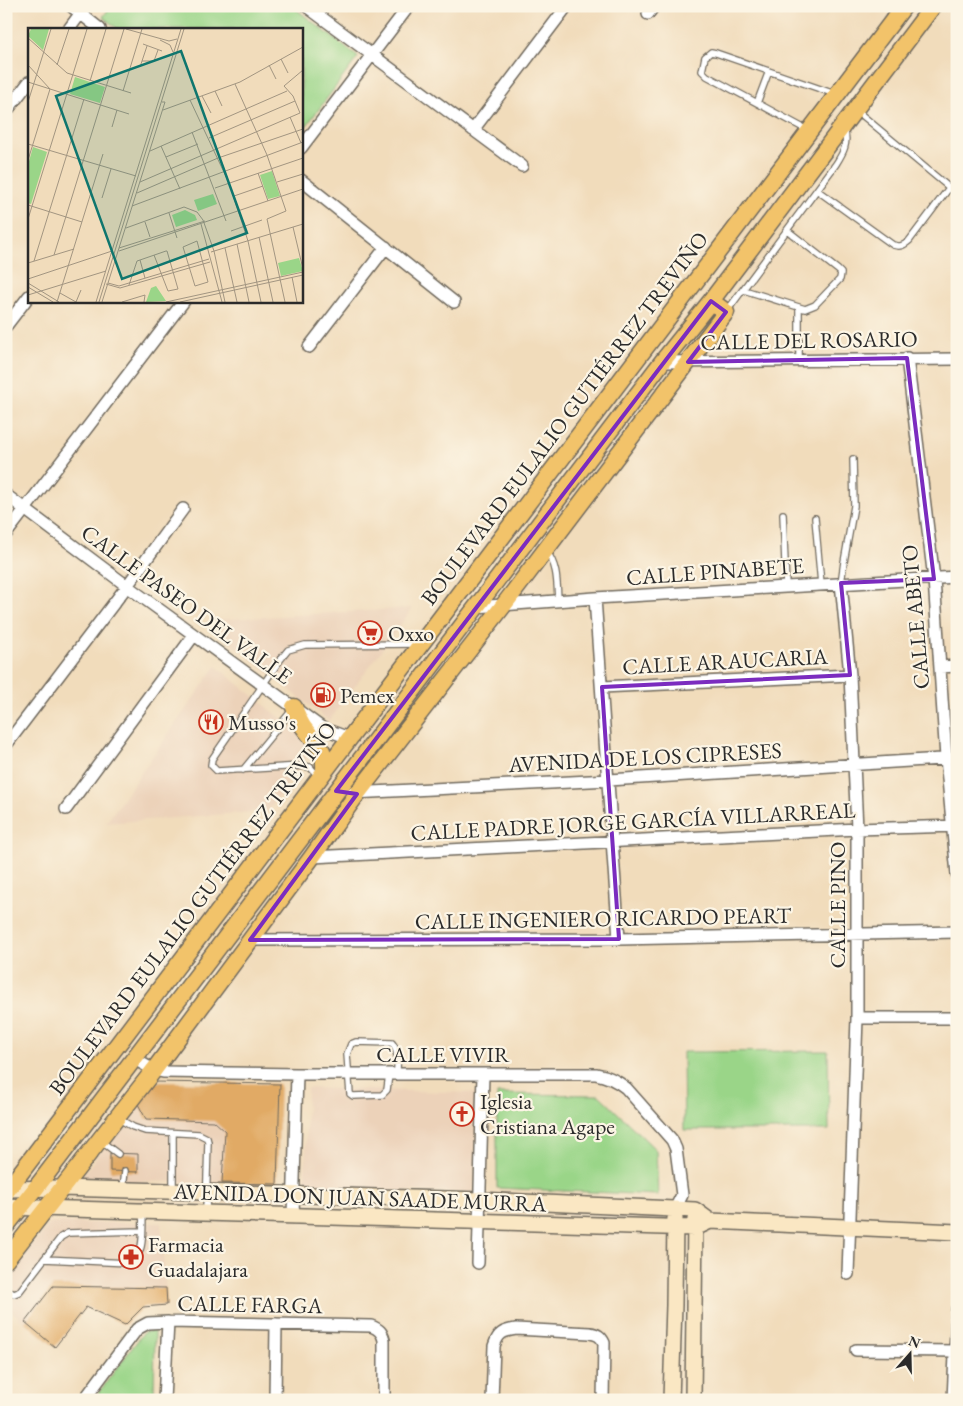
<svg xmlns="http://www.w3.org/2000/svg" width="963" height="1406" font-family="'EB Garamond',serif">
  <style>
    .built { fill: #ecd2b9 }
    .green { fill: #9ad588; stroke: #62805a }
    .building { fill: #e1aa65 }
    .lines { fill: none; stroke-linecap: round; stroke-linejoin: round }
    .lane-casing { stroke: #70695d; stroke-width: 8 }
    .street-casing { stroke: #70695d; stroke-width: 14 }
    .secondary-casing { stroke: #70695d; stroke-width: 18 }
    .primary-casing { stroke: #70695d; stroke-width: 19 }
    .lane { stroke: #fff; stroke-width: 5.5 }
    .street { stroke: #fff; stroke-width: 11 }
    .secondary { stroke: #fae7c3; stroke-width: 15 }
    .primary { stroke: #f2c36a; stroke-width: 16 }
    .marked { fill: none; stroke: #7b2cbf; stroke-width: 4; stroke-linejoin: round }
    .labels { text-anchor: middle; stroke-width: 4.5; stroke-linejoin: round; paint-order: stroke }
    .street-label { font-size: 22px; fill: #2b2b2b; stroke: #fcf5e5 }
    .poi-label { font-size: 22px; fill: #2b2b2b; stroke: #fcf5e5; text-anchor: start }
    .inset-road { fill: none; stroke: #a29581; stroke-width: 1 }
    .view { fill: #0f766e; fill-opacity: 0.15; stroke: #0f766e; stroke-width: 2.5 }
    .inset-edge { fill: none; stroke: #2b2b2b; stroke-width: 2.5 }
  </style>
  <rect width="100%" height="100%" fill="#fcf5e5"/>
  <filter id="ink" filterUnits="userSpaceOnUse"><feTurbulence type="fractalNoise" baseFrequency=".02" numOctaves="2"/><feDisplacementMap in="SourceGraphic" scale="10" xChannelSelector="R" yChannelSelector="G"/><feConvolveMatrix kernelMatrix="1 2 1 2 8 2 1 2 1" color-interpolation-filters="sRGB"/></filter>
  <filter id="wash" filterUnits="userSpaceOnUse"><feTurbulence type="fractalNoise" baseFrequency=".0096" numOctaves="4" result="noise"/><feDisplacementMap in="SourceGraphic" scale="20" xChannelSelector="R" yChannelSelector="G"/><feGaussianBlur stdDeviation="1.12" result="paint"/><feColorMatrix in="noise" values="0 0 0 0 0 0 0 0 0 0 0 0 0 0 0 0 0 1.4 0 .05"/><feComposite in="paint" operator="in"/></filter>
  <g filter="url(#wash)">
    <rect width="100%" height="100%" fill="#f1dcbb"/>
    <path class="built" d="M413 608 329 721 205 623 214 620Z
      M216 666 296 730 314 747 268 811 106 823Z
      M154 1082 280 1084 277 1184 79 1180Z
      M307 1088 477 1093 474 1193 305 1188Z
      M50 1223H161L167 1305 143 1307 125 1325 86 1307 55 1347 6 1307V1277Z"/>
    <path class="green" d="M111 6H292L358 57 301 133V29H118L103 17Z
      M828 1051 829 1130H684L683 1052Z
      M497 1094 599 1095 656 1150 658 1195 497 1188Z
      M155 1331 154 1400H93L144 1332Z"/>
    <g id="blocks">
      <path class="building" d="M154 1082 280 1084 277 1184 222 1183 225 1131 214 1121 146 1119 138 1104Z
        M110 1153 138 1154V1172L110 1171Z
        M53 1286 166 1288 167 1305 143 1307 125 1325 86 1307 55 1347 25 1322Z"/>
    </g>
  </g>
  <g filter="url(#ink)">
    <use href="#blocks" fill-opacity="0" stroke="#70695d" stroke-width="1"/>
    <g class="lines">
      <g class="lane-casing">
        <path id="lane" d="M757 103 769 71
          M857 111 957 194
          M809 131 707 76 702 71 705 57 711 52 716 53 835 94
          M818 191 893 245C900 247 903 246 909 241L949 188
          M744 290 805 309 815 305 840 279 841 273 838 270 788 231
          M799 308V360
          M727 311 836 164C843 153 849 143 844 129
          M783 514 786 587
          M815 518 821 584
          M546 551C558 565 557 584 558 601
          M841 583 844 562 854 506 853 459
          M243 770 293 709
          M318 776 310 767 301 766 217 771 211 765 212 759 280 660 288 650 305 645 418 644
          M389 1074 387 1090 382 1095 353 1096 350 1094 347 1054 351 1044 356 1042 392 1043C399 1051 397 1064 397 1074
          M119 1119 133 1127 145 1131 199 1134 207 1138 208 1142 206 1211
          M102 1142 118 1154
          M123 1188 125 1171
          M173 1189V1133
          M44 1259 129 1263C146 1257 142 1227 143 1212
          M6 1290 14 1294 19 1292 61 1237 68 1233 141 1231"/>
      </g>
      <g class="street-casing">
        <path id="street" d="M71 6 100 29
          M306 6 522 166
          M648 14 654 6
          M69 29 86 6
          M6 112 29 82
          M473 130 567 6
          M301 148 409 6
          M301 180 454 302
          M6 326 29 296
          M309 347 386 247
          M907 358 934 579 946 758 957 874
          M662 362 957 359
          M6 495 127 586 322 728 349 738
          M6 534 184 301
          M841 583 850 675 857 829V1018L848 1274
          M595 598 619 939
          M476 607 595 598 957 577
          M940 667 957 666
          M602 687 850 675
          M6 745 127 586 183 509
          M353 793 609 780 957 758
          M66 809 194 635
          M312 857 857 829 957 826
          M250 940 619 939 957 932
          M857 1018H957
          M134 1059 154 1070 163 1072 297 1074H596C608 1076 616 1080 626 1088L672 1140 676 1149 682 1195 675 1209
          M293 1216 297 1074
          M478 1263 483 1074
          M856 1350 957 1351
          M84 1400 137 1329 148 1323 168 1322 371 1326C379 1329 382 1332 384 1340V1400
          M164 1400 168 1322
          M275 1400 276 1324
          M492 1400 494 1346C498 1333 503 1331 516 1329L590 1333C597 1334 601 1336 604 1343L603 1400
          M953 1400 957 1309"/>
      </g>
      <g class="secondary-casing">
        <path id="secondary" d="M8 1189 61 1188 481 1200 695 1210 710 1221
          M6 1207 695 1228 710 1221 957 1232
          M671 1400 674 1305 675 1218
          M693 1400 695 1219"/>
      </g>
      <g class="primary-casing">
        <path id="primary" d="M294 707C297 714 300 723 305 729 318 748 325 743 324 771
          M6 1192C304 796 606 402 904 6
          M6 1226 36 1188 662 362 711 301 933 6
          M6 1260 154 1070 312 857 357 794 503 606 726 312 711 301"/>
      </g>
      <use href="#lane" class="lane"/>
      <use href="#street" class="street"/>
      <use href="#secondary" class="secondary"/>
      <use href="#primary" class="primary"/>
    </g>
  </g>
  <path class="marked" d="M711 301 726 312 688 362 907 358 934 579 841 583 850 675 602 687 619 939 250 940 357 794 336 791Z"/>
  <defs>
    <g id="supermarket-ring" transform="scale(1.25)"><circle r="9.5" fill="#fcf5e5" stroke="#c8321e" stroke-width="1.5"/><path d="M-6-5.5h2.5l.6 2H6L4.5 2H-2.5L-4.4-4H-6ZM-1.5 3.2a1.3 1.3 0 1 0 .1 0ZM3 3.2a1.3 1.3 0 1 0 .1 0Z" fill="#c8321e"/></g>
    <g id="fuel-ring" transform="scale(1.25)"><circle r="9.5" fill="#fcf5e5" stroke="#c8321e" stroke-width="1.5"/><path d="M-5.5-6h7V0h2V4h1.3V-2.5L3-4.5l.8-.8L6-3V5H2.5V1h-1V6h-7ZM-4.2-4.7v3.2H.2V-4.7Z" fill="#c8321e"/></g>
    <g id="restaurant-ring" transform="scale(1.25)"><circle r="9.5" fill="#fcf5e5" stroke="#c8321e" stroke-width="1.5"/><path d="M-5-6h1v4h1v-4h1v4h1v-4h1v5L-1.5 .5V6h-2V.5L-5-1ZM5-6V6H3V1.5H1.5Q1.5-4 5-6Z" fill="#c8321e"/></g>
    <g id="church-ring" transform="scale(1.25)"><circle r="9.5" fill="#fcf5e5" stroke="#c8321e" stroke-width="1.5"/><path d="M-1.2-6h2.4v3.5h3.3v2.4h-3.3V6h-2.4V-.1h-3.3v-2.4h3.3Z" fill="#c8321e"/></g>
    <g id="pharmacy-ring" transform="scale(1.25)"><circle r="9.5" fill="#fcf5e5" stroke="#c8321e" stroke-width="1.5"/><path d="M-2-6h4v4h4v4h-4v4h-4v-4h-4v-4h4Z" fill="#c8321e"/></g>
  </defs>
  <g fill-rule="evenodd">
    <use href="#supermarket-ring" x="370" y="633"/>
    <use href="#fuel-ring" x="323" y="695"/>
    <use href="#restaurant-ring" x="211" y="722"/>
    <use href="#church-ring" x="462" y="1114"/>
    <use href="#pharmacy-ring" x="131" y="1257"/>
  </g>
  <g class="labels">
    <g class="street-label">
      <text transform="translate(809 340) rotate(-1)" y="8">CALLE DEL ROSARIO</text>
      <text transform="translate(564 418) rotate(-53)" y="8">BOULEVARD EULALIO GUTIÉRREZ TREVIÑO</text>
      <text transform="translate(715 571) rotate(-4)" y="8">CALLE PINABETE</text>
      <text transform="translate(187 604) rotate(36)" y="8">CALLE PASEO DEL VALLE</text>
      <text transform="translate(915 617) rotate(-95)" y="8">CALLE ABETO</text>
      <text transform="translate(725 661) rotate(-3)" y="8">CALLE ARAUCARIA</text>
      <text transform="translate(645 757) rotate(-3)" y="8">AVENIDA DE LOS CIPRESES</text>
      <text transform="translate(633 821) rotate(-3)" y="8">CALLE PADRE JORGE GARCÍA VILLARREAL</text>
      <text transform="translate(837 905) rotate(-90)" y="8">CALLE PINO</text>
      <text transform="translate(192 908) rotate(-53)" y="8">BOULEVARD EULALIO GUTIÉRREZ TREVIÑO</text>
      <text transform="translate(603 918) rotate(-1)" y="8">CALLE INGENIERO RICARDO PEART</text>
      <text x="443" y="1062">CALLE VIVIR</text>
      <text transform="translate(360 1197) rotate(2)" y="8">AVENIDA DON JUAN SAADE MURRA</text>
      <text transform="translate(250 1304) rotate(1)" y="8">CALLE FARGA</text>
    </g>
    <g class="poi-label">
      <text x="388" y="641">Oxxo</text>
      <text x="340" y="703">Pemex</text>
      <text x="228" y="730">Musso's</text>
      <text x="480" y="1109">Iglesia<tspan x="480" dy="25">Cristiana Agape</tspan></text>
      <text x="148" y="1252">Farmacia<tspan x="148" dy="25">Guadalajara</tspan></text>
    </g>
  </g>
  <g transform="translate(28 28)">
    <rect width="275" height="275" fill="#f1dcbb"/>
    <path d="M3 1H21L15 22 0 8ZM47 49 77 59 72 75 42 66ZM5 119 19 124 3 176 0 175V137ZM244 143 252 168 240 171 232 147ZM185 166 189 176 170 183 166 172ZM157 182 167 187 169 192 148 199 144 187ZM271 230 275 243 253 248 250 235ZM128 258 138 273 118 274 123 260Z" fill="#9ad588"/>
    <path class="inset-road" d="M98 1 141 13 149 11M0 10 39 45 103 65M132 12 142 17 145 24M115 16 134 23M253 31 260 45M114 33H126L130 22M0 37 22 61M29 37 41 1M241 37 248 51M112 39 119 18M62 53 78 1M0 54 101 86M207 56 239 127 258 183 239 191 257 274M95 63 114 1M187 63 194 78M174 68 183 85M162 72 201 155 220 213 233 274M0 74 23 1M135 82 212 54 275 19M262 89 273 115M84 99 89 82M164 104 198 193M181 110 267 73M0 116 108 148M133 118 152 161M122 123 259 63M138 129 170 116M0 132 22 61M230 145 240 173M112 154 272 85 265 68 256 58 275 42M249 154 275 146M187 160 275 130M109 165 190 130 275 101M206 168 235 158M74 170 83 141M0 177 54 194M104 178 275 114M141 185 149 210M0 191 59 1M117 194 122 209M173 196 194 274M265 199 275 241M98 200 156 179 169 184 175 192 186 223 197 274M203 203 234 192M231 209 245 274M169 213 180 254 167 258 155 219ZM209 216 221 274M91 220 177 193M197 220 209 274M91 223 275 161M183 224 275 196M26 227 96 1M112 232 117 250M6 233 56 71M0 235 46 221M264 249 269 274M0 251 84 223M0 255 31 274M80 255 91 258 181 231M78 256 92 260 182 234M101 257 109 233 112 232 138 223H139L150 261 140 263 126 227M0 259 25 274M32 265 48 274 53 262M0 267 78 243M29 274 75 126M68 274 153 1M71 274 156 1M74 274 137 74H134M94 274 117 267 116 274M138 274 275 244M152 274 275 247"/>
    <path class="view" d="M153 23 219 205 94 251 28 68Z"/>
    <rect width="275" height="275" class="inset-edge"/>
  </g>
  <rect width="963" height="1406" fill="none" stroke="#fcf5e5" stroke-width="25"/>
  <g transform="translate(910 1354) rotate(20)" stroke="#fcf5e5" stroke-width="4" paint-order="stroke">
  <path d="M0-4L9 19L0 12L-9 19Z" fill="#2b2b2b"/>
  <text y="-8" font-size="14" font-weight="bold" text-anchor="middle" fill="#2b2b2b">N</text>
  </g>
</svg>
